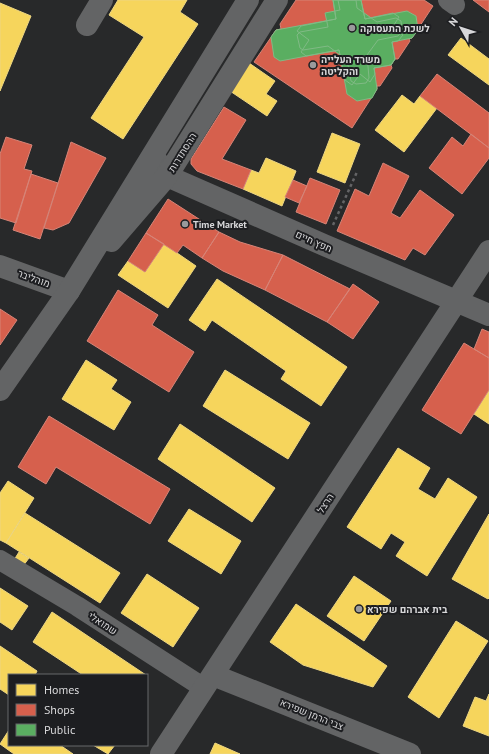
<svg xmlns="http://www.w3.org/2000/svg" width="489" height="754" font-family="'PT Sans',Heebo,sans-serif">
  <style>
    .homes { fill: #f6d55c; stroke: #edd682 }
    .shops { fill: #d6604d; stroke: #d68477 }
    .public { fill: #5aae61; stroke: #80ba85 }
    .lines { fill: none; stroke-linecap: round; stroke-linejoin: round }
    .path { stroke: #646466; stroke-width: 2.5; stroke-dasharray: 3 3; stroke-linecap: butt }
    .pedestrian { stroke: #636465; stroke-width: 20 }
    .minor { stroke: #636465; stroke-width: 22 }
    .tertiary { stroke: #636465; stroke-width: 22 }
    .poi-dot { fill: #9a9a9c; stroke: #1d1e21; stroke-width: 1.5 }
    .labels { text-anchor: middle; stroke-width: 4; stroke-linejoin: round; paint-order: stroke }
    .poi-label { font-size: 10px; font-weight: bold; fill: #d7d7d9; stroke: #1d1e21; text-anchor: start }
    .street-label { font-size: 10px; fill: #d7d7d9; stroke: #1d1e21 }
  </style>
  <rect width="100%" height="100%" fill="#28292a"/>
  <path class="homes" d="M118 0H187L180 12 198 24 123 139 91 118 144 37 109 15Z
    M0 3 31 16 0 91Z
    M461 38 489 59V85L448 55Z
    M249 63 275 81 266 94 277 101 267 116 230 91Z
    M402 95 414 104 420 96 437 108 404 152 375 130Z
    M332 133 360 144 345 183 317 172Z
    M266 158 296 171 282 206 243 189 251 170 259 173Z
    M164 244 196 266 168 308 118 275 128 261 145 272Z
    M217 279 347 367 321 406 281 379 286 371 212 320 205 331 189 320Z
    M86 360 117 380 111 389 131 402 114 430 62 399Z
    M225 370 310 423 288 459 203 406Z
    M489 390V424L474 414Z
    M180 424 275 488 252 522 158 459Z
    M398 448 430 468 418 489 435 499 448 478 477 497 427 576 396 556 405 542 391 533 381 549 347 527Z
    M8 481 34 498 6 543 0 540V493Z
    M189 509 241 541 221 574 168 541Z
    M25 513 120 573 100 603 6 543Z
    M489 514V598L488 599 452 579Z
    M19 552 29 558 23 566 14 560Z
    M147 574 199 608 173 647 121 613Z
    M354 576 391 601 364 641 327 616Z
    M0 588 28 606 12 630 0 622Z
    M296 604 387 666 373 687 303 665 270 642Z
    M52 612 146 675H83L33 642Z
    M456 621 488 641 439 718 408 697Z
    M0 646 37 671 35 675H9V695L0 689Z
    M489 694V736L463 726 475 697 486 701Z
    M9 730V745H60L73 754H14L0 744Z
    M215 743 240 754H210Z
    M93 745H115L108 754Z"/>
  <path class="shops" d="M296 0H424L433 6 412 38 409 39 410 41 398 59H395L391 65 392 68 380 86H377V89L352 128 254 62 276 30 281 29 280 24Z
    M473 0H489V12Z
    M437 74 489 113V148L420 96Z
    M224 107 246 120 222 159 251 170 243 189 197 171 191 164V159Z
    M471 134 489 148V158L462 194 429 168 452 137 463 146Z
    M6 137 32 145 24 169 32 171 16 223 0 218V154Z
    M71 142 106 158 69 223 53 230 44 228Z
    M383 163 409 176 391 213 400 218 420 190 454 215 425 255 413 248 405 260 337 231 355 189 369 196Z
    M31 174 58 183 40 239 13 230Z
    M310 178 340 190 326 224 296 212Z
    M293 180 307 186 299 203 285 197Z
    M168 199 219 232 202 258 183 245 177 253 146 233Z
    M219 232 240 242 283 255 265 290 223 271 202 258Z
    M146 233 164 244 145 272 128 261Z
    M283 255 350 289 327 322 265 290Z
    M353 284 379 302 353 339 327 322Z
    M118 290 158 315 152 325 194 352 169 392 87 341Z
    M0 309 17 320 0 345Z
    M482 329 489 332V358L474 349Z
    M464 343 489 358V390L461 434 422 410Z
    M49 416 170 489 150 524 56 467 46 484 18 467Z"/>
  <path class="public" d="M333 0H361L365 19 407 11 416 16 418 30 412 38 392 42 395 59 391 65 374 68 377 89 372 98 357 101 347 94 339 50 280 61 274 57 271 37 276 30 336 19Z
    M333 0H361L365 19 393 13 399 17 392 28 403 35 398 41 392 42 395 59 391 65 374 68 375 74 370 82 360 74 352 85 345 80 339 50 306 56 301 52 309 40 297 31 301 26 336 19Z
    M338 0H356L357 8 377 22 396 18 401 21 402 31 398 36 378 40 367 55 369 78 366 83 356 84 351 81 347 60 328 46 303 50 300 48 297 35 300 32 328 27 325 13 340 10Z"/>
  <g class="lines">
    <path class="path" d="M333 225 357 172"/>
    <path class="pedestrian" d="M448 0 455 5
      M0 560 77 606 204 688"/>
    <path class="minor" d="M87 25 102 0
      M157 161 167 176 324 245 489 315
      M0 266 69 291
      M213 675 410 754
      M161 754 489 251"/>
    <path class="tertiary" d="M111 241 167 176 277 0
      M0 390 69 291 248 0"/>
  </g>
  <g class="poi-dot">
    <circle cx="352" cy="28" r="4"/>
    <circle cx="313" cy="65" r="4"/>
    <circle cx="185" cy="224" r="4"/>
    <circle cx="359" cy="609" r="4"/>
  </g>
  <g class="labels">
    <g class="poi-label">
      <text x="360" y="32">לשכת התעסוקה</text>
      <text x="321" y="63">משרד העלייה<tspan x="321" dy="12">והקליטה</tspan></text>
      <text x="193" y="228">Time Market</text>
      <text x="367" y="613">בית אברהם שפירא</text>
    </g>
    <g class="street-label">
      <text transform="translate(182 152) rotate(-58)" y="4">ההסתדרות</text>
      <text transform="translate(314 241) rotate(24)" y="4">חפץ חיים</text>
      <text transform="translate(34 278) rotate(20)" y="4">מוהליבר</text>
      <text transform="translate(325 503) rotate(-57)" y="4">הרצל</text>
      <text transform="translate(103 623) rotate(33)" y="4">שמואלי</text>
      <text transform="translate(312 714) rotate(22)" y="4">צבי הרמן שפירא</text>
    </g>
  </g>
  <rect x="8" y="674" width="140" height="72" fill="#1d1e21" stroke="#67686b"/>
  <rect x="16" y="684" width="20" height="12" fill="#f6d55c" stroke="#67686b"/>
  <text x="44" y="694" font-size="12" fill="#d7d7d9">Homes</text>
  <rect x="16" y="704" width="20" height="12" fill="#d6604d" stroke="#67686b"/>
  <text x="44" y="714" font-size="12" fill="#d7d7d9">Shops</text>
  <rect x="16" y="724" width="20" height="12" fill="#5aae61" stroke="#67686b"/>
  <text x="44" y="734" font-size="12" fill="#d7d7d9">Public</text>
  <g transform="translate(461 28) rotate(309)" stroke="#1d1e21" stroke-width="3" paint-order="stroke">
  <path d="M0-3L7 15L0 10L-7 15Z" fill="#d7d7d9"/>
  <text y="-6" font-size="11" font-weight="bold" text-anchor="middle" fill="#d7d7d9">N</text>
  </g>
</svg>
